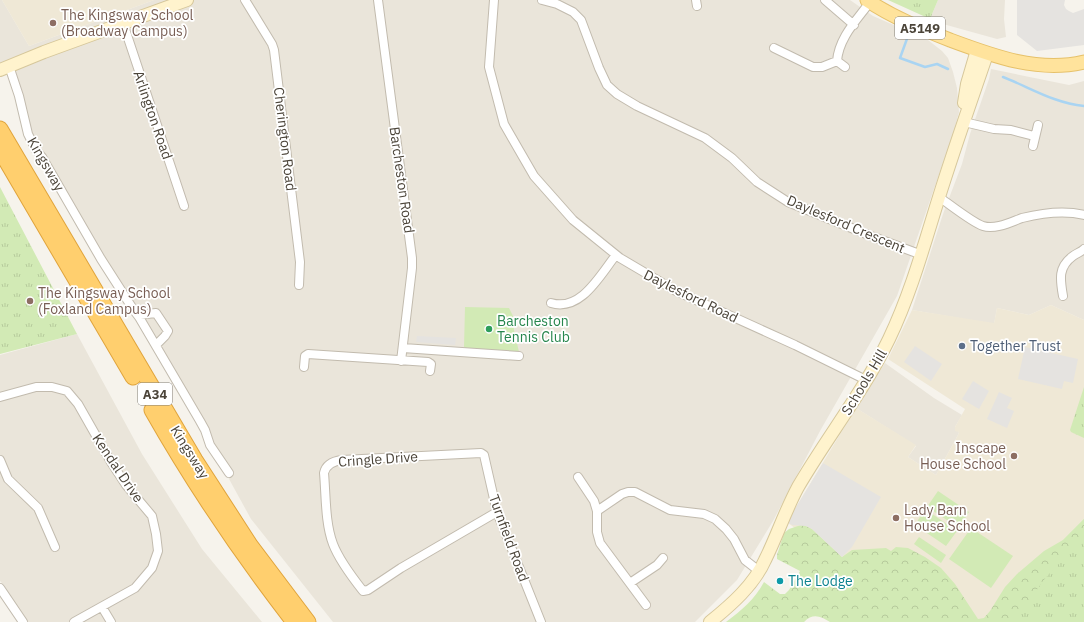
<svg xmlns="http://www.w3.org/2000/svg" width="1084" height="622" font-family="'IBM Plex Sans',sans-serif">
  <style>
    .residential { fill: #eae5da }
    .education { fill: #efe8d6 }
    .grass { fill: url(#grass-tufts) }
    .forest { fill: url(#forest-crowns) }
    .garden { fill: #d2eab5 }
    .parking { fill: #e5e3e0 }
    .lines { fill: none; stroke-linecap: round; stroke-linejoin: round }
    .stream { stroke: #a9d4f2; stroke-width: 2.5 }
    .street-casing { stroke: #c2bbae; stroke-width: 10 }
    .secondary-casing { stroke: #d6c79b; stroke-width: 14 }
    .primary-casing { stroke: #e6c16a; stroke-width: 15 }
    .highway-casing { stroke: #e0a43c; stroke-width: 17 }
    .street { stroke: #fff; stroke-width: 8 }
    .secondary { stroke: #fff3cd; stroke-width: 12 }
    .primary { stroke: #ffe39c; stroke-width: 13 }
    .highway { stroke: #ffcf6e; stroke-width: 15 }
    .education-dot { fill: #8d6e63; stroke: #fff; stroke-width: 1.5 }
    .leisure-dot { fill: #2e9e5b; stroke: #fff; stroke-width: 1.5 }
    .service-dot { fill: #5c6f8a; stroke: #fff; stroke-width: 1.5 }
    .culture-dot { fill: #0f9aa8; stroke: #fff; stroke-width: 1.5 }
    .labels { text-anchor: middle; stroke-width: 3.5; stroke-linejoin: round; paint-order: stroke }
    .shield { fill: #fff; stroke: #817c74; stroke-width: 1 }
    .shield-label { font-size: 13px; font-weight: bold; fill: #4b4439 }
    .education-label { font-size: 14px; fill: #785e54; stroke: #fff; text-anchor: start }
    .street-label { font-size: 14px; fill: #4b4439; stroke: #fff }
    .leisure-label { font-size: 14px; fill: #27864d; stroke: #fff; text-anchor: start }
    .service-label { font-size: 14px; fill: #4e5e75; stroke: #fff; text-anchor: start }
    .culture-label { font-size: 14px; fill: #0d838f; stroke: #fff; text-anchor: start }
  </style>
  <defs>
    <pattern id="grass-tufts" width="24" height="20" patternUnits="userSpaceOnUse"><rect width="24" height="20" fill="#d2eab5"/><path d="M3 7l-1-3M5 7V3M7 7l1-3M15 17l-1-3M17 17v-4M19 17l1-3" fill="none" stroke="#b6ca9c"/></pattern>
    <pattern id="forest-crowns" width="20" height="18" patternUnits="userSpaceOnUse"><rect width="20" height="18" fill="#d2eab5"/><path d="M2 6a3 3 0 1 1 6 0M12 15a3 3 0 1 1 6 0" fill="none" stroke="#b6ca9c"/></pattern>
  </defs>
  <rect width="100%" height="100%" fill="#f6f3ec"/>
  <path class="residential" d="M0 0H2L29 46 154 0H850L873 16 928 40 942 51 948 58 953 72 957 88 959 112 954 131 897 296 820 431 773 521 737 580 695 622H333L251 519 135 308 86 227 34 148 13 76 0 69Z
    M938 0H1005L1004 19 1006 37 997 39 943 24 941 21 930 19Z
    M991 69 1069 85 1084 81V320L1051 305 1029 315 997 308 994 324 912 310 943 214 962 164 970 134 989 79Z
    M77 334 142 454 202 549 262 622H23L4 585 0 581V355Z
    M885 363 934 398 962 415 955 427 959 432 958 435 936 475 908 457 916 446 856 408Z"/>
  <path class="education" d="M2 0H154L29 46Z
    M1051 305 1084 320V519L982 622 850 571 787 522 856 408 916 445 908 457 936 475 958 435 959 432 955 431V427L965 409 888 359 912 310 994 323 997 308 1029 315Z"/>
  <path class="grass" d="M888 0H938L930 19Z
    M0 187 77 334 0 354Z
    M1084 387V438L1071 432 1070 430Z
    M1084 519V622H982Z"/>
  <path class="forest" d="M1084 519V542L1055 567 1043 581 1034 594 1016 617 1015 622H830C820 616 813 613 804 622H726C742 610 754 600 764 582L780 594H785L789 590 800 571 777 559V555L784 533 789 529 801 525 806 526 812 529 842 557 852 550 886 548 891 551 896 547 908 548 925 557 941 568 955 584 978 619 984 618 990 611 1005 587 1017 574 1044 551 1063 540Z"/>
  <path class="garden" d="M465 307 509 308 513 316 514 330 519 352 465 348 464 347Z
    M938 491 969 512 959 528 927 507Z
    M925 509 957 531 946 546 915 525Z
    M971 528 1013 556 991 588 949 559Z
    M919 537 946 555 941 563 914 544Z"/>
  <path class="parking" d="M1017 0H1065L1064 5 1066 9 1069 11 1073 13 1084 9V45L1037 51 1017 35Z
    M417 336 456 338 455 345 416 342Z
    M915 346 942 364 931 381 904 362Z
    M1025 347 1078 359 1073 383 1064 381 1062 389 1018 379Z
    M973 381 989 391 979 409 962 399Z
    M999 392 1012 398 1007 408 1014 411 1007 428 987 419Z
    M823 463 881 497 852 547 842 557 812 529 806 526 792 525 787 522Z"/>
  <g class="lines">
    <path class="stream" d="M908 36 900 58 925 67 937 64 948 69
      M1003 77C1031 88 1054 103 1084 106"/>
    <g class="street-casing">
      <path id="street" d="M245 0 272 44 274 50 300 262 299 285
        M378 0 412 258V268L401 361
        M494 0 489 67 504 124 534 176 573 220 620 258 676 291 795 345 866 380
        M542 0 557 4 573 12 581 20 599 68 607 85 617 94 637 106 705 138 732 158 757 182 788 202 871 236 922 255
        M696 0 697 6
        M825 0 854 25
        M123 23 184 206
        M774 48 813 67H822L837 61C839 37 857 20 870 2
        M837 61 845 67
        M9 66 19 96 28 134 36 150 42 157 101 259 133 309 139 317 200 421 205 430 210 445 229 473
        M964 122 994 129 1011 130 1034 136
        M1033 146 1038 125
        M939 197C949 204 973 223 983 226 995 230 1011 222 1022 218 1042 213 1065 210 1084 215
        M1063 296C1060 279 1058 267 1073 256 1077 253 1081 252 1084 249
        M551 303C581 312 600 275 616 255
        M138 315 156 313 168 331 165 336 156 345
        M403 348 519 356
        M304 367 305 356 308 354 428 362 431 364 430 371
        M0 397 36 387H52L67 391 78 404 111 462 126 485 152 516 156 534 158 551 152 568 135 588 74 622
        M0 460 8 479 38 508 55 547
        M578 477 594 501 597 511V532L600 543 646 605
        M597 511 622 494 628 492H635L670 510 704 514 715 519 726 529 734 539 745 560 759 571
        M497 512 401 568 368 590 363 591C352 577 339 560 333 544 325 523 326 495 324 473 326 464 334 461 342 460L481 453 484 455 497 512 541 622
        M630 583 657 565 663 558
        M0 588 23 622
        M102 607 111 622"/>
    </g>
    <g class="secondary-casing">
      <path id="secondary" d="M0 70 44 52 187 0
        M964 103 967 84 977 50
        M710 622C731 605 754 585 765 560 777 536 785 511 798 487 827 437 864 391 889 339 911 293 924 245 939 197 954 149 971 101 987 54"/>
    </g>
    <g class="primary-casing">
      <path id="primary" d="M867 0C892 17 922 29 950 40 993 56 1038 73 1084 62"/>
    </g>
    <g class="highway-casing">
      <path id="highway" d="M0 129 195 460 250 545 308 622
        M0 150 133 377
        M152 410C194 484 242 555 294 622"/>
    </g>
    <use href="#street" class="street"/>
    <use href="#secondary" class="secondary"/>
    <use href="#primary" class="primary"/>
    <use href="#highway" class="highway"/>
  </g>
  <g class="education-dot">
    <circle cx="53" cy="23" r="4"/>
    <circle cx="30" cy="301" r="4"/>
    <circle cx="1014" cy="456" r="4"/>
    <circle cx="896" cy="518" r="4"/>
  </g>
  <circle class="leisure-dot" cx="489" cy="329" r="4"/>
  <circle class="service-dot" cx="962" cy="346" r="4"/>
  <circle class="culture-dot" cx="780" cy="581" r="4"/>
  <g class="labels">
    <g class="shield">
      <rect x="895" y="17" width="50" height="22" rx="3"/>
      <rect x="138" y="383" width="34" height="22" rx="3"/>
    </g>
    <g class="shield-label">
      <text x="920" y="33">A5149</text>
      <text x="155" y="399">A34</text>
    </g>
    <g class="education-label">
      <text x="61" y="20">The Kingsway School<tspan x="61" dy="16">(Broadway Campus)</tspan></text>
      <text x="38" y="298">The Kingsway School<tspan x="38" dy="16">(Foxland Campus)</tspan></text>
      <text x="1006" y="453" text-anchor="end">Inscape<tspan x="1006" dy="16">House School</tspan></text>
      <text x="904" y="515">Lady Barn<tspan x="904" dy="16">House School</tspan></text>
    </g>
    <g class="street-label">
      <text transform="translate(153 115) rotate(71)" y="5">Arlington Road</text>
      <text transform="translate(285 139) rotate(83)" y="5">Cherington Road</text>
      <text transform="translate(46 164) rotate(60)" y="5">Kingsway</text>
      <text transform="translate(402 180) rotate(82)" y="5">Barcheston Road</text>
      <text transform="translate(846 224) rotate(23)" y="5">Daylesford Crescent</text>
      <text transform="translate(691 296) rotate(26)" y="5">Daylesford Road</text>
      <text transform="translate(864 382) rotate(-59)" y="5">Schools Hill</text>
      <text transform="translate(190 452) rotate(58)" y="5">Kingsway</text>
      <text transform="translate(378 459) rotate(-4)" y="5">Cringle Drive</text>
      <text transform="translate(118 468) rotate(56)" y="5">Kendal Drive</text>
      <text transform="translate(509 538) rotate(70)" y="5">Turnfield Road</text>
    </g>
    <g class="leisure-label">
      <text x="497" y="326">Barcheston<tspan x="497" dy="16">Tennis Club</tspan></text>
    </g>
    <g class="service-label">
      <text x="970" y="351">Together Trust</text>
    </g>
    <g class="culture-label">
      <text x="788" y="586">The Lodge</text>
    </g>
  </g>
</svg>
